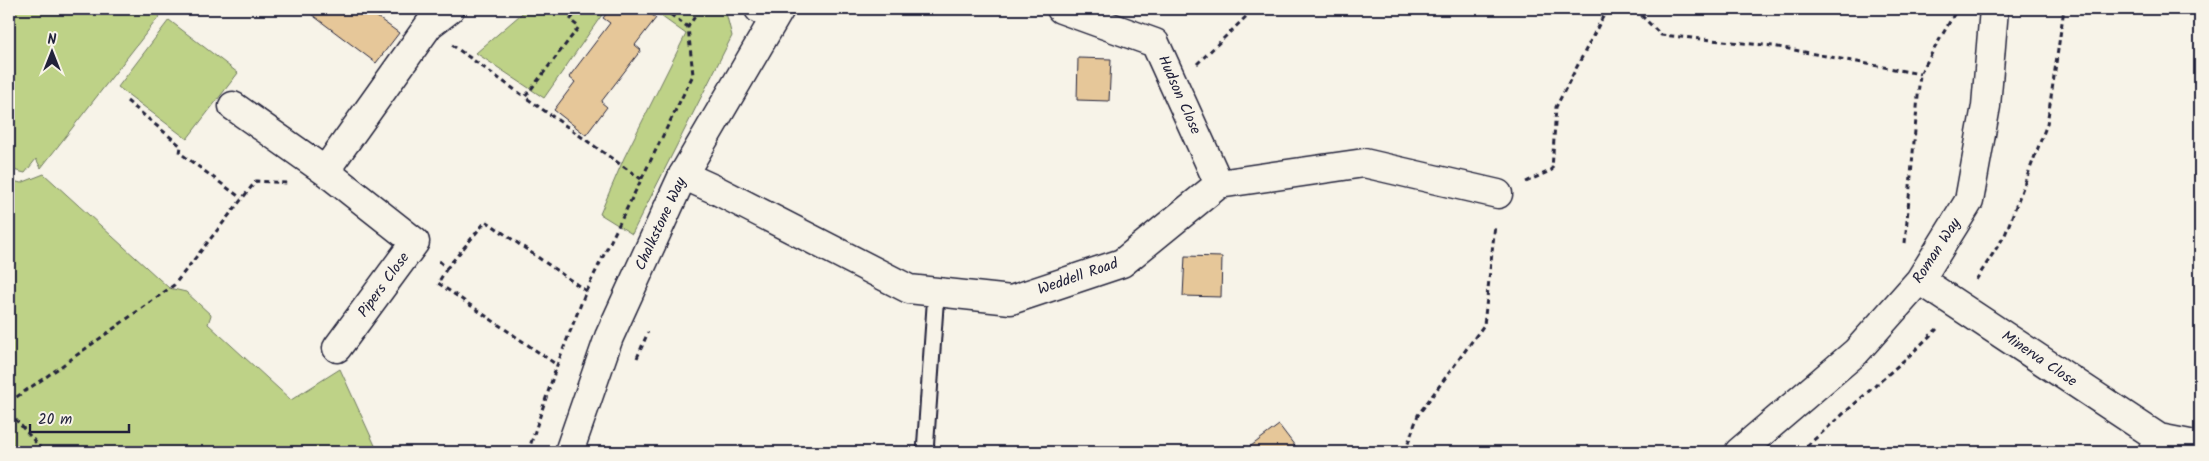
<svg xmlns="http://www.w3.org/2000/svg" width="2209" height="461" font-family="Kalam,sans-serif">
<style>
.green{fill:#bed287;stroke:#707a61}
.building{fill:#e6c799;stroke:#22223b}
.lines{fill:none;stroke-linecap:round;stroke-linejoin:round}
.service-casing{stroke:#22223b;stroke-width:19}
.minor-casing{stroke:#22223b;stroke-width:31}
.tertiary-casing{stroke:#22223b;stroke-width:31}
.path{stroke:#22223b;stroke-width:3;stroke-dasharray:5 4;stroke-linecap:butt}
.service{stroke:#f7f3e8;stroke-width:15}
.minor{stroke:#f7f3e8;stroke-width:28}
.tertiary{stroke:#f7f3e8;stroke-width:28}
.labels{text-anchor:middle;dominant-baseline:central;stroke-width:5;stroke-linejoin:round;paint-order:stroke}
.street-label{font-size:15px;fill:#22223b;stroke:#f7f3e8}
</style>
<rect width="100%" height="100%" fill="#f7f3e8"/>
<filter id="ink" filterUnits="userSpaceOnUse"><feTurbulence type="fractalNoise" baseFrequency=".02" numOctaves="2"/><feDisplacementMap in="SourceGraphic" scale="10" xChannelSelector="R" yChannelSelector="G"/><feConvolveMatrix kernelMatrix="1 2 1 2 8 2 1 2 1" color-interpolation-filters="sRGB"/></filter>
<g filter="url(#ink)">
<!-- green -->
<path class="green" d="M9 9H165L41 168 36 159 25 173 9 169Z
M527 9H606L544 98 476 53Z
M651 9H725L732 36 632 234 600 214 624 158 686 34Z
M169 20 238 73 187 139 118 87Z
M44 174 169 288 186 292 211 315 208 324 291 400 340 369 378 452H9V180L21 183Z"/>
<!-- building -->
<path class="building" d="M315 9H366L399 33 376 63 311 14Z
M610 9H644L656 18 635 45 641 50 601 102 607 107 586 135 554 110 575 82 569 77 610 23 603 18Z
M1078 58 1111 59 1109 101 1077 100Z
M1185 256 1222 257 1221 297 1183 296Z
M1279 425 1298 450 1294 452H1243Z"/>
<g class="lines">
<!-- service casing -->
<g class="service-casing">
<path id="service" d="M925 452 936 292"/>
</g>
<!-- minor casing -->
<g class="minor-casing">
<path id="minor" d="M759 9 774 18
M1061 9 1155 43 1219 184
M233 106 325 171 415 242 337 348
M325 171 429 25 450 9
M683 175 716 190 909 289 1011 300 1122 263 1219 184 1364 163 1498 194
M1920 280 2159 438 2152 452
M2159 438 2200 446
M1739 452 1856 352 1920 280 1969 201 1986 106 1994 9"/>
</g>
<!-- tertiary casing -->
<g class="tertiary-casing">
<path id="tertiary" d="M569 452 609 337 683 175 780 9"/>
</g>
<!-- path -->
<path class="path" d="M390 9 398 15
M579 9 570 20 579 27 525 97 641 179
M663 9 688 27
M1635 9 1661 35 1773 46 1920 74
M452 45 525 97
M1197 64 1254 9
M127 101 181 146 180 153 241 198
M1526 182 1552 170 1556 107 1607 9
M1905 243 1920 74 1957 9
M439 261 447 268 486 221 586 291
M447 268 438 283 557 365
M1976 280 2005 235 2047 124 2064 9
M637 358 648 332
M9 402 56 370 174 285 256 181 287 183
M9 412 44 452
M528 452 557 365 586 291 693 75 688 27 700 9
M1405 452 1418 415 1484 325 1495 225
M1800 452 1910 355 1937 329"/>
<!-- service -->
<use href="#service" class="service"/>
<!-- minor -->
<use href="#minor" class="minor"/>
<!-- tertiary -->
<use href="#tertiary" class="tertiary"/>
</g>
</g>
<g class="labels">
<!-- street labels -->
<g class="street-label">
<text transform="translate(1179 95) rotate(66)">Hudson Close</text>
<text transform="translate(661 224) rotate(-65)">Chalkstone Way</text>
<text transform="translate(1937 251) rotate(-57)">Roman Way</text>
<text transform="translate(1078 277) rotate(-19)">Weddell Road</text>
<text transform="translate(384 285) rotate(-54)">Pipers Close</text>
<text transform="translate(2039 359) rotate(34)">Minerva Close</text>
</g>
</g>
<!-- margin -->
<rect width="2209" height="461" fill="none" stroke="#f7f3e8" stroke-width="30"/>
<rect x="15" y="15" width="2179" height="431" fill="none" stroke="#22223b" stroke-width="2" filter="url(#ink)"/>
<!-- north arrow -->
<g transform="translate(52 52)" stroke="#f7f3e8" stroke-width="4" paint-order="stroke">
<path d="M0-4L9 19L0 12L-9 19Z" fill="#22223b"/>
<text y="-8" font-size="14" font-weight="bold" text-anchor="middle" fill="#22223b">N</text>
</g>
<!-- scale -->
<path d="M30 424v8h99v-8" fill="none" stroke="#22223b" stroke-width="2.5"/>
<text x="38" y="424" font-size="15" fill="#22223b" stroke="#f7f3e8" stroke-width="4" paint-order="stroke">20 m</text>
</svg>
